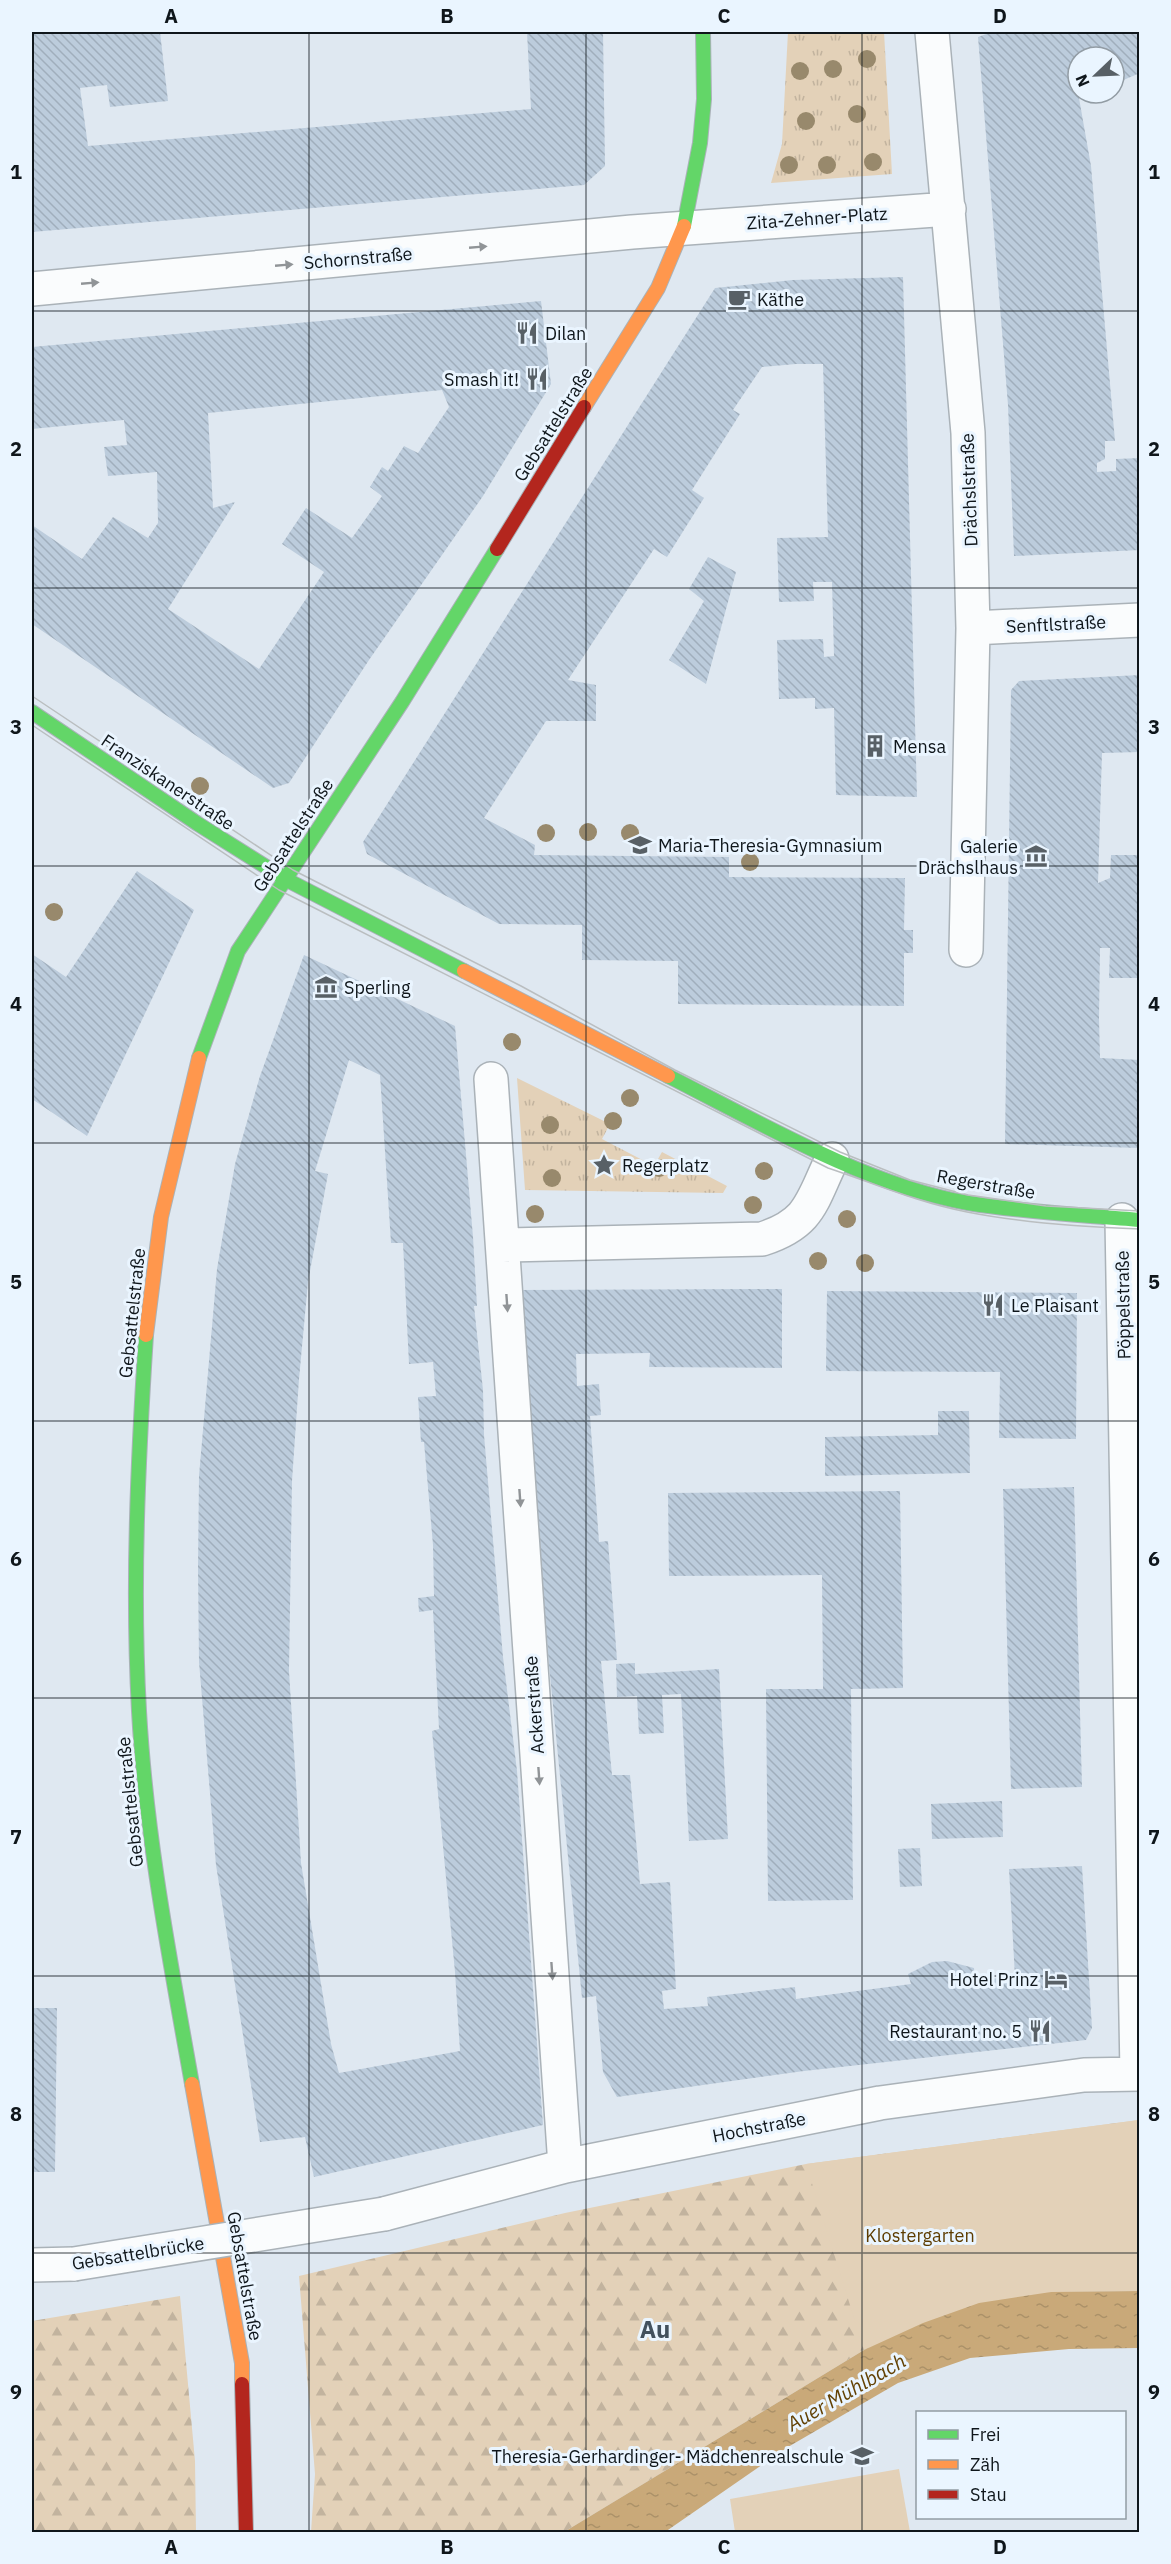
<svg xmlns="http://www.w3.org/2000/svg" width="1171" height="2564" font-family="'IBM Plex Sans',sans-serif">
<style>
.grass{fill:url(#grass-tufts)}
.forest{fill:url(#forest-firs)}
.garden{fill:#e3d1b8}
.water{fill:url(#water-ripples)}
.building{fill:url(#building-back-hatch);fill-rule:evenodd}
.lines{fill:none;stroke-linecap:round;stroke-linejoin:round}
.street-casing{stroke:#aab2b8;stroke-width:36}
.fast-casing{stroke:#aab2b8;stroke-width:16}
.slow-casing{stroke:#aab2b8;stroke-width:16}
.jam-casing{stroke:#aab2b8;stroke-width:16}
.street{stroke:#fafcfd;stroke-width:33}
.fast{stroke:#63d668;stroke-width:14}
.slow{stroke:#ff974d;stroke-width:14}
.jam{stroke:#b3261e;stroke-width:14}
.tram{stroke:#babec0;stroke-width:1.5}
.street-bridge-casing{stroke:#aab2b8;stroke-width:36;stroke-linecap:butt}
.street-bridge{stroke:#fafcfd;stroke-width:33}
.tree{fill:#98896c}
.oneway{fill:#909497}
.grid{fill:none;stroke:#0f161b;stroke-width:1.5;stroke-opacity:0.55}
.labels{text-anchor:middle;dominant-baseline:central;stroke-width:6;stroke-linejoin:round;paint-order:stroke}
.street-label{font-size:18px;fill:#0f161b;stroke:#eaf5ff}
.poi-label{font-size:18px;fill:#0f161b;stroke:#eaf5ff;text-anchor:start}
.park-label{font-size:18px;fill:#5d3c00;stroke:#eaf5ff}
.water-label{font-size:20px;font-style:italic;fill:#634205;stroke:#eaf5ff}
.district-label{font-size:24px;font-weight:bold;fill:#42515e;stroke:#eaf5ff}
.neatline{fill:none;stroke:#0f161b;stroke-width:2}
.grid-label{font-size:20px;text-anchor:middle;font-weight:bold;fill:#0f161b}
</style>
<defs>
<pattern id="grass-tufts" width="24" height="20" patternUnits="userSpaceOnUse" patternTransform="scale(1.5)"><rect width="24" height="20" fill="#e3d1b8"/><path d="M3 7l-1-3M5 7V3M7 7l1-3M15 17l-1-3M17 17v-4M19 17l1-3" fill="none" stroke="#c2b39e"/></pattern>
<pattern id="forest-firs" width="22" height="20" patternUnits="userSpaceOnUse" patternTransform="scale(1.5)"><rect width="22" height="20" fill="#e3d1b8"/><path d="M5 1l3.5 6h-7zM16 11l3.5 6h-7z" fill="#c2b39e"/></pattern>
<pattern id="water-ripples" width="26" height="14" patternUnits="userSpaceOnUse" patternTransform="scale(1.5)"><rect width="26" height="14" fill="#c9a979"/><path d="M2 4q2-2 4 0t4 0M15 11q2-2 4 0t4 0" fill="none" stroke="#ab9168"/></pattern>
<pattern id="building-back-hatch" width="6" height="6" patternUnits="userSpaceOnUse" patternTransform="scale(1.5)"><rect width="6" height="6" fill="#bcccdc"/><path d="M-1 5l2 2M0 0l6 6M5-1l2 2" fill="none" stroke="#a0aebc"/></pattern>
</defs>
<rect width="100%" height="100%" fill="#dfe8f1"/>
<!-- grass -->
<path class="grass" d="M788 32H884L892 174 771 183 782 144Z
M517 1078 610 1124 602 1139 654 1166 662 1152 727 1186 723 1193 525 1190Z"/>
<!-- forest -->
<path class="forest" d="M1139 2120V2291L1051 2292 864 2350 564 2532H311L315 2474 299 2276 565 2213 806 2164Z
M180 2296 195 2461 196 2532H32V2321Z"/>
<!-- garden -->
<path class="garden" d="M1139 2120V2291L1052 2292 923 2323 864 2350 806 2164Z
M899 2469 910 2532H735L730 2499Z"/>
<!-- water -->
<path class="water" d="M1139 2291V2348L1069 2349 970 2358 898 2383 788 2447 665 2532H564L864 2350 923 2323 979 2303 1051 2292Z"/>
<!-- building -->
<path class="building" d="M32 32H160L168 101 110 107 107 85 80 88 88 146 531 109 527 32H603L605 166 584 185 32 232Z
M992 32H1140V73L1114 84V57H1078V93H1092L1079 98 1091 166 1115 441H1105V459L1097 463V472L1116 471V459L1140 458V550L1014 556 1008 405 978 37Z
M903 277 917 797 836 795 834 708 815 709V698L779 699 777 640 823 639 824 657 834 656 832 582H813L814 601 779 602 777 538 828 537 823 364H796L762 367 733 410 740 414 692 490 704 498 667 557 654 549 568 680 596 685V721H546L484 818 535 845 534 855 729 857V877L905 878 904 930H913V953H904V1006L678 1004V961L582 960V925L499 924 367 854 363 842 715 288 793 280Z
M541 301 551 384 483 496 369 660 289 783 273 788 32 624V525L82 559 113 517 148 538 158 523 157 472 108 476 104 447 127 445 124 420 32 429V347ZM442 390 449 407 418 453 404 446 388 471 382 467 370 487 382 496 352 538 306 508 282 544 324 572 259 669 168 609 235 502 213 508 208 413Z
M708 557 736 572 706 684 669 660 704 601 689 589Z
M1140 675V752L1102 753 1098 883 1110 878 1111 855H1140V978H1109L1110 948H1100L1099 1018 1100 1058 1140 1060V1148L1005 1144 1011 690 1019 681Z
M137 871 194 910 87 1136 32 1099V954L66 977Z
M304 955 455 1026 473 1237 477 1306H474L483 1390 484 1435 503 1657 517 1771 543 2125 314 2177 305 2137 260 2142 216 1865 199 1662 198 1568 199 1476 217 1269 235 1164 260 1076ZM349 1060 380 1075 391 1243H403L409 1364 433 1362 436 1396 418 1397 421 1442H424L433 1545 434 1596 418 1598 419 1612 433 1610 439 1729 432 1731 455 1972 460 2051 339 2073 331 2044 301 1863 289 1671 292 1481 299 1379 308 1282 328 1174 315 1171Z
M782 1289V1368L649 1367 650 1353 576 1354 577 1386 599 1384 601 1415 590 1416 599 1542 608 1541 617 1660 601 1661 612 1775H630L640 1884 670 1882 676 1989 662 1991 664 2009 708 2006 707 1997 795 1987 796 1999 911 1984 908 1974 932 1962 947 1961 974 1968 975 1980 1015 1977 1009 1869 1082 1866 1092 2028 1086 2040 804 2071 617 2097 603 2072 596 1996 582 1998 549 1665 518 1290Z
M827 1291 1077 1293 1076 1439 999 1438 1000 1372 826 1371Z
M938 1411H969L970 1473 825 1476V1437L938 1435Z
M1074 1487 1082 1787 1011 1789 1003 1489Z
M900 1491 903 1688 851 1689 853 1900 768 1901 766 1689H823L822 1575 669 1576 668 1493Z
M635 1663V1674L719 1669 728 1839 689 1841 681 1694 662 1695 664 1733 639 1734 637 1696 617 1697 616 1664Z
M1002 1801 1003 1837 932 1839 931 1804Z
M920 1848 922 1886 900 1887 898 1849Z
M32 2008H57L55 2172H32Z"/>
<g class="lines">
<!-- street casing -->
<g class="street-casing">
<path id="street" d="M932 32 968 433 973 628 966 950
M32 289 632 232 949 209
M973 628 1140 620
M491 1079 565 2166
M1122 1220 1137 2074
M503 1245 762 1239C811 1223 811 1202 832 1159
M384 2214 565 2166 880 2103 1084 2075 1140 2074
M32 2265 74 2264"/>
</g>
<!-- fast casing -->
<g class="fast-casing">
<path id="fast" d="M684 226 700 143 704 99 703 32
M32 712 198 824 287 880 464 971
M199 1058 238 951 402 702 497 549
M668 1076C760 1123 866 1185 968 1203 1023 1212 1084 1215 1140 1220
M146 1335C138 1460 132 1586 139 1711 146 1837 170 1960 192 2084"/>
</g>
<!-- slow casing -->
<g class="slow-casing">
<path id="slow" d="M584 407 658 288 684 226
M464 971 668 1076
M146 1335 161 1217 199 1058
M192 2084 242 2363V2384"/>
</g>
<!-- jam casing -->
<g class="jam-casing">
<path id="jam" d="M497 549 584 407
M242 2384 246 2532"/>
</g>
<!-- street -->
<use href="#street" class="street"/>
<!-- fast -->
<use href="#fast" class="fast"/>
<!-- slow -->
<use href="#slow" class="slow"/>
<!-- jam -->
<use href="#jam" class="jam"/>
<!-- tram -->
<path class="tram" d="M32 696 293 870 521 986 675 1070 840 1152 910 1180 968 1195 1046 1206 1140 1211
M32 725 279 890 828 1168C873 1183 919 1203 967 1212 1023 1223 1082 1227 1140 1229"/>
<!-- street-bridge casing -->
<g class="street-bridge-casing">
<path id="street-bridge" d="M74 2264 384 2214"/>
</g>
<!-- street-bridge -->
<use href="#street-bridge" class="street-bridge"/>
</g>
<!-- trees -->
<g class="tree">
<circle cx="867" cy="59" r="9"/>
<circle cx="833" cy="69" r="9"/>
<circle cx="800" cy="71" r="9"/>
<circle cx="857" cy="114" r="9"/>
<circle cx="806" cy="121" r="9"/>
<circle cx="873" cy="162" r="9"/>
<circle cx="789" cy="165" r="9"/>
<circle cx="827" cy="165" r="9"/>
<circle cx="200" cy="786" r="9"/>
<circle cx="588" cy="832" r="9"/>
<circle cx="546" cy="833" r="9"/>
<circle cx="630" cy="833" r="9"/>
<circle cx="750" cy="862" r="9"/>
<circle cx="54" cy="912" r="9"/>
<circle cx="512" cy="1042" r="9"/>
<circle cx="630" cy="1098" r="9"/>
<circle cx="613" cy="1121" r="9"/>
<circle cx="550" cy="1125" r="9"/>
<circle cx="659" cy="1168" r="9"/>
<circle cx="764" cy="1171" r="9"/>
<circle cx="552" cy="1178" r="9"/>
<circle cx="753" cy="1205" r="9"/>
<circle cx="535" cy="1214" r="9"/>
<circle cx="847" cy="1219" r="9"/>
<circle cx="818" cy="1261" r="9"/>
<circle cx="865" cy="1263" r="9"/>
</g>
<!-- one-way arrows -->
<defs><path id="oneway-solid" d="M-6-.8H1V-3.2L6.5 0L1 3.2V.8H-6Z" transform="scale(1.5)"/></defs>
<g class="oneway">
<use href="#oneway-solid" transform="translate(478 247) rotate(-5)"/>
<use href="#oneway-solid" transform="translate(284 265) rotate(-5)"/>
<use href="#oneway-solid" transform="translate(90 283) rotate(-5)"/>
<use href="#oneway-solid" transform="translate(507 1303) rotate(86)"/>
<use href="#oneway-solid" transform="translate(520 1498) rotate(86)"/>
<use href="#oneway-solid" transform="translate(539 1776) rotate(86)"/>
<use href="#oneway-solid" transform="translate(552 1971) rotate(86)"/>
</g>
<!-- grid -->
<path class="grid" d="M309 32V2532M586 32V2532M862 32V2532M32 311H1140M32 588H1140M32 866H1140M32 1143H1140M32 1421H1140M32 1698H1140M32 1976H1140M32 2253H1140"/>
<!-- icons -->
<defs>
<g id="cafe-bare" transform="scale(1.8)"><path d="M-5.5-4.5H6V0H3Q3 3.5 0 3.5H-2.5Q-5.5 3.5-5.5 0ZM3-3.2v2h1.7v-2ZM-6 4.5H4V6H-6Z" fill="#586066" stroke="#eaf5ff" stroke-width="2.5" paint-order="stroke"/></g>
<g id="restaurant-bare" transform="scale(1.8)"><path d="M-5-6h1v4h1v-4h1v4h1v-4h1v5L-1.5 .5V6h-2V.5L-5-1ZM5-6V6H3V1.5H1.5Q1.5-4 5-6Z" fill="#586066" stroke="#eaf5ff" stroke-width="2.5" paint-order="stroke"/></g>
<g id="building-bare" transform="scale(1.8)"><path d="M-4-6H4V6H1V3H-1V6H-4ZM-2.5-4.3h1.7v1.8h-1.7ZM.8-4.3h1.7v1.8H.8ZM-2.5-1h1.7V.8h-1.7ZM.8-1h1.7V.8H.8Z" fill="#586066" stroke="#eaf5ff" stroke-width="2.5" paint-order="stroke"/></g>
<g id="school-bare" transform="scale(1.8)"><path d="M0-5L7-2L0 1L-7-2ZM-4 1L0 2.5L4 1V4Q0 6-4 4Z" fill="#586066" stroke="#eaf5ff" stroke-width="2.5" paint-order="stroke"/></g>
<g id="museum-bare" transform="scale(1.8)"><path d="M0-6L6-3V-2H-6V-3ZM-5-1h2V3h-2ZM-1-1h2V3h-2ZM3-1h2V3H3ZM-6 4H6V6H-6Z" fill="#586066" stroke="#eaf5ff" stroke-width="2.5" paint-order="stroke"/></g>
<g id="sight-bare" transform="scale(1.8)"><path d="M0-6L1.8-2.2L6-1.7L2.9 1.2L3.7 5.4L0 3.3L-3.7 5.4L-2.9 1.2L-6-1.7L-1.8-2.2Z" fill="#586066" stroke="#eaf5ff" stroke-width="2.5" paint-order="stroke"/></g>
<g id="hotel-bare" transform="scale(1.8)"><path d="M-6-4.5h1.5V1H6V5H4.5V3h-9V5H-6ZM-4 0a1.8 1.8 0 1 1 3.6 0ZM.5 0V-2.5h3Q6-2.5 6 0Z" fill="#586066" stroke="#eaf5ff" stroke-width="2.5" paint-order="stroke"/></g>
</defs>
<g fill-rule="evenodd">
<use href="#cafe-bare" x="739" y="299"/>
<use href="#restaurant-bare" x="527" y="333"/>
<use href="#restaurant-bare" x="537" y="379"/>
<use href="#building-bare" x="875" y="746"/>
<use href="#school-bare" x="640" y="845"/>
<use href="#museum-bare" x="1036" y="856"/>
<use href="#museum-bare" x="326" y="987"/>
<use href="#sight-bare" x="604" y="1165"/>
<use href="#restaurant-bare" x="993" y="1305"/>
<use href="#hotel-bare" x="1056" y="1979"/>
<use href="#restaurant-bare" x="1040" y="2031"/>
<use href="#school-bare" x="862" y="2456"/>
</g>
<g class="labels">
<!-- street labels -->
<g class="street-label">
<text transform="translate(817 218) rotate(-4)">Zita-Zehner-Platz</text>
<text transform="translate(358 258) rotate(-5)">Schornstraße</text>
<text transform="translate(553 424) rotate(-58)">Gebsattelstraße</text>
<text transform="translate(969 490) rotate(-92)">Drächslstraße</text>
<text transform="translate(1056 624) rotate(-3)">Senftlstraße</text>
<text transform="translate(168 782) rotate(34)">Franziskanerstraße</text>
<text transform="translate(293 835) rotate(-57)">Gebsattelstraße</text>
<text transform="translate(986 1184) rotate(10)">Regerstraße</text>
<text transform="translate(1123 1305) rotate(-91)">Pöppelstraße</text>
<text transform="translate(132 1313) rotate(-84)">Gebsattelstraße</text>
<text transform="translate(534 1705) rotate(-94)">Ackerstraße</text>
<text transform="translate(130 1802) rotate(-96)">Gebsattelstraße</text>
<text transform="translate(759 2127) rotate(-11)">Hochstraße</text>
<text transform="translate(138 2253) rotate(-9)">Gebsattelbrücke</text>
<text transform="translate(245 2276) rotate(80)">Gebsattelstraße</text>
</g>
<!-- poi labels -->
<g class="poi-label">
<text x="757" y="299">Käthe</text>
<text x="545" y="333">Dilan</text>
<text x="519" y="379" text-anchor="end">Smash it!</text>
<text x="893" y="746">Mensa</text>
<text x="658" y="845">Maria-Theresia-Gymnasium</text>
<text x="1018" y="846" text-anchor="end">Galerie<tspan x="1018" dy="21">Drächslhaus</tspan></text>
<text x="344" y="987">Sperling</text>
<text x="622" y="1165">Regerplatz</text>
<text x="1011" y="1305">Le Plaisant</text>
<text x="1038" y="1979" text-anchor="end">Hotel Prinz</text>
<text x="1022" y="2031" text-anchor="end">Restaurant no. 5</text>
<text x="844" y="2456" text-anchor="end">Theresia-Gerhardinger- Mädchenrealschule</text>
</g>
<!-- park labels -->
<g class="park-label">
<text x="920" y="2235">Klostergarten</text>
</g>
<!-- water labels -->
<g class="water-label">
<text transform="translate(846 2392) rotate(-30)">Auer Mühlbach</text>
</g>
<!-- district labels -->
<g class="district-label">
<text x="655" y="2329">Au</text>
</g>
</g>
<!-- border -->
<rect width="1171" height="2564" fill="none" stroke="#eaf5ff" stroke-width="66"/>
<!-- legend -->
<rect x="916" y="2411" width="210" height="108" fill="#eaf5ff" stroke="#929ca4" stroke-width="1.5"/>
<rect x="928" y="2430" width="30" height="9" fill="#63d668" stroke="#929ca4" stroke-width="1.5"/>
<text x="970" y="2441" font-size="18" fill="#0f161b">Frei</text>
<rect x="928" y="2460" width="30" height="9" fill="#ff974d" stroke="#929ca4" stroke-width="1.5"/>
<text x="970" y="2471" font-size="18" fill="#0f161b">Zäh</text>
<rect x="928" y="2490" width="30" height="9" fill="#b3261e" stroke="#929ca4" stroke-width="1.5"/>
<text x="970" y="2501" font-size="18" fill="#0f161b">Stau</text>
<!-- north arrow -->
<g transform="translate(1096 75) rotate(247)"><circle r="28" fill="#eaf5ff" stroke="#929ca4" stroke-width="1.5"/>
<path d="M0-4.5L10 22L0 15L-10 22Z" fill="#586066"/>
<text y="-9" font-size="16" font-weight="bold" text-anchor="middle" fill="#0f161b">N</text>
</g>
<rect x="33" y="33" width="1105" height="2498" class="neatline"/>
<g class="grid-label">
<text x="171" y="23">A</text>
<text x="447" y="23">B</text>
<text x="724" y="23">C</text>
<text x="1000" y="23">D</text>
<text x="16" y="179">1</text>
<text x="1154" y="179">1</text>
<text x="16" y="456">2</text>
<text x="1154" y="456">2</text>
<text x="16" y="734">3</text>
<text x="1154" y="734">3</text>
<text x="16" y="1011">4</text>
<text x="1154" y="1011">4</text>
<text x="16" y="1289">5</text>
<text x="1154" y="1289">5</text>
<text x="16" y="1566">6</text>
<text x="1154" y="1566">6</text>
<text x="16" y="1844">7</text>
<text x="1154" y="1844">7</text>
<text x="16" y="2121">8</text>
<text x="1154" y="2121">8</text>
<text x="16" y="2399">9</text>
<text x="1154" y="2399">9</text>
<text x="171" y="2554">A</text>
<text x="447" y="2554">B</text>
<text x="724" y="2554">C</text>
<text x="1000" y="2554">D</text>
</g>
</svg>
